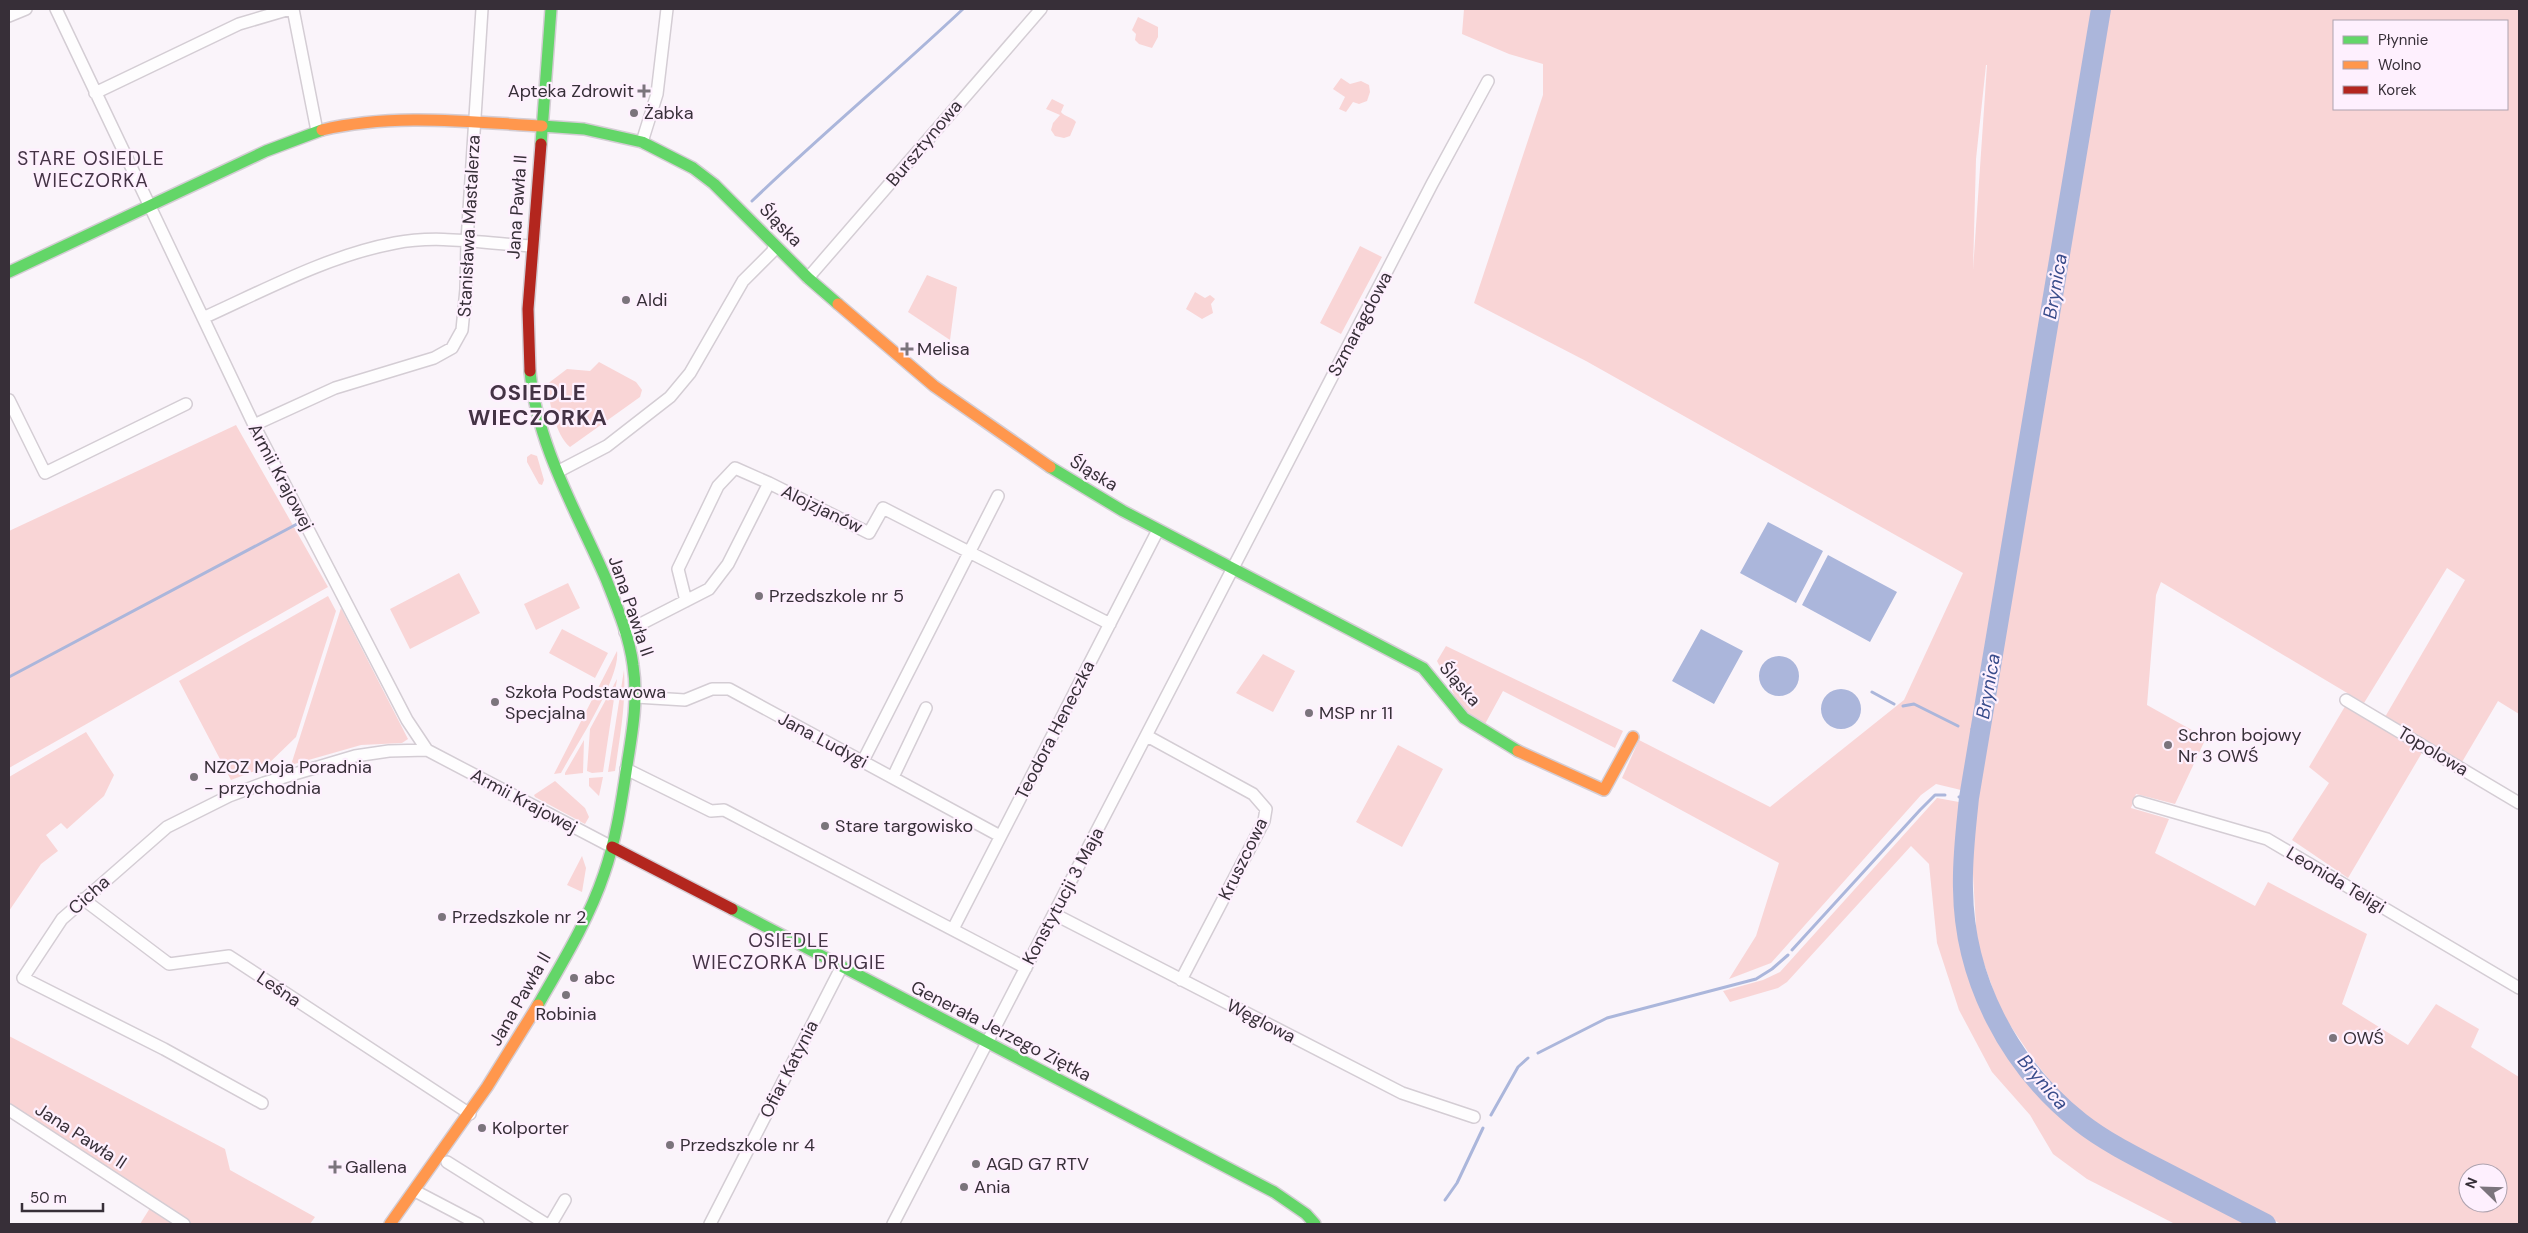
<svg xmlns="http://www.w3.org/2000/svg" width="2528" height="1233" font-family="'DM Sans',sans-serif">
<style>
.green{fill:#f9d5d6;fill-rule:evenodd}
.water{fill:#abb6db}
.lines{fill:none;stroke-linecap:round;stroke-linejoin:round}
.stream{stroke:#abb6db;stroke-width:3}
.river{stroke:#abb6db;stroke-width:20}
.street-casing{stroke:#d4cdd4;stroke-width:14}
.fast-casing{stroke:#d4cdd4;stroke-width:14}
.slow-casing{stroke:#d4cdd4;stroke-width:14}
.jam-casing{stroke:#d4cdd4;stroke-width:14}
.street{stroke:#fefdfe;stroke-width:11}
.fast{stroke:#63d668;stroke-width:11}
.slow{stroke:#ff974d;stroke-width:11}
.jam{stroke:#b3261e;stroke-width:11}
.poi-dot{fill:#7b747c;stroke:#fef0fe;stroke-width:2}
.labels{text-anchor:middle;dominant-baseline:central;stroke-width:4.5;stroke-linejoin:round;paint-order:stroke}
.poi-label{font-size:18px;fill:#372f38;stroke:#fef0fe;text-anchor:start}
.street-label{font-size:18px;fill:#372f38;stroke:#fef0fe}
.neighbourhood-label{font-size:19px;letter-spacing:1px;fill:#443345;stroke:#fef0fe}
.water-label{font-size:19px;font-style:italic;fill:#394c8b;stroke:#fef0fe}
.district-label{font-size:22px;font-weight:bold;letter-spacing:1px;fill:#443345;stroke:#fef0fe}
</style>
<rect width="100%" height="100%" fill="#faf4fa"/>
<!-- green -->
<path class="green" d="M1464 9H2096L1961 790 1936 784 1921 795 1771 963 1729 979 1756 936 1779 863 1622 778 1639 740 1770 807 1904 700 1963 573 1586 361 1474 303 1543 95V64L1509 54 1462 34ZM1986 65H1987L1973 270 1976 159Z
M2109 9H2519V714L2498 701 2462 762 2385 717 2465 580 2447 568 2364 703 2161 582 2156 595 2147 705 2206 738 2175 804 2136 794 2131 808 2169 819 2155 853 2255 906 2268 882 2367 934 2342 1004 2408 1045 2436 1004 2479 1029 2471 1047 2519 1077V1224H2281L2105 1130 2070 1106 2035 1062 2001 1012 1977 944 1971 840ZM2334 21H2507V109H2334ZM2468 1173H2498V1203H2468Z
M1138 17 1158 27V37L1152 48 1139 44 1135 40 1136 34 1132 30Z
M1341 78 1350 84 1361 81 1369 85 1370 92 1367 101 1359 104 1353 102 1346 112 1339 109 1345 97 1333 89Z
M1052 99 1064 105 1061 112C1065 117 1072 117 1076 122L1070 136 1064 138 1055 136 1051 130 1053 123 1060 115 1046 109Z
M1360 246 1382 257 1341 334 1320 323Z
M927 275 957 287 950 340 908 312Z
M1195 292 1205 298 1210 295 1215 299 1211 304 1213 313 1202 319 1186 309Z
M599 362 636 382 642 390 640 397 570 447C555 434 551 405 546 385L567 369 590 371Z
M236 425 328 587 9 768V531Z
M531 454 537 456 544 480 542 485 539 484 527 462V457Z
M459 573 480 613 410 649 390 609Z
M568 583 580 608 536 630 524 604Z
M328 596 336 611 296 737 265 767 231 780 179 681Z
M341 608 408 739 402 743 361 745 291 765Z
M562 629 608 653 595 678 549 653Z
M1446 646 1623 731 1615 748 1503 691 1485 724 1461 708 1437 661Z
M617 651C621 678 575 747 561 773L554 774Z
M1263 654 1295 671 1273 712 1236 693Z
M624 670C626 704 620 736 615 771L608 772Z
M617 679 603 772 592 773 587 771 590 729Z
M2347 703 2423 751 2348 878 2292 840 2329 783 2309 767Z
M86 732 114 775 104 796 67 829 61 823 46 835 58 851 41 864 9 911V777Z
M584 740 583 773 565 775V773Z
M1398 745 1443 769 1402 847 1356 822Z
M603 777 599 796 589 786V778Z
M555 781 585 808 589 817 585 824 535 797 534 795Z
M1937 798 1959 802V897L1962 930 1981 998 2015 1060 2067 1117 2115 1153 2254 1224H2175L2087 1179 2053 1154 2030 1115 1992 1072 1959 1010 1937 943 1929 864 1911 846 1787 982 1778 988 1730 1002 1723 991 1763 980 1780 972Z
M582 856 586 868 582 892 567 885Z
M9 1036 225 1149 230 1170 315 1217 310 1224H140L150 1208 9 1116Z"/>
<!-- water -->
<path class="water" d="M1768 522 1823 551 1796 603 1740 573Z
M1828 555 1897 592 1870 642 1802 605Z
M1701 629 1743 651 1714 704 1672 681Z
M1759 676a20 20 0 1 1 40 0a20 20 0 1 1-40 0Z
M1821 709a20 20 0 1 1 40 0a20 20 0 1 1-40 0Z"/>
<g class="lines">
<!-- stream -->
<path class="stream" d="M752 201C821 135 894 74 963 9
M9 677 297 524
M1872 692 1894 704
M1903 706 1914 704 1958 726
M1972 729 1979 731
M1959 797 1969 798
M1792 950 1920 810 1935 795H1945
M1538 1053 1607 1018 1756 979 1772 969 1788 955
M1491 1115 1518 1067 1528 1058
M1445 1200 1457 1183 1483 1128"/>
<!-- river -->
<path class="river" d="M2101 9 1969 798C1966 828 1962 858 1963 889 1964 979 2009 1066 2080 1122 2104 1141 2134 1156 2161 1170 2196 1188 2231 1206 2266 1224"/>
<!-- street casing -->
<g class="street-casing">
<path id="street" d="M56 9 254 425 407 720 427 750 612 847
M293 9 317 131
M9 16 26 9
M95 93 239 24 290 9
M642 142 657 94 667 9
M808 278 1041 9
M203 318C265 290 327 256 395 243 439 234 488 244 532 246
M9 400 45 473 186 404
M254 425 335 388 434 358 452 348 462 330 466 289 467 241 482 9
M559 471 607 446 670 397 690 373 743 281 772 252 775 246
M686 601 678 569 718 486 735 468 769 483
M625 632 709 589 728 564 769 483 869 533 883 508 1110 624
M636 697 685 700 712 689H729L1000 836
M2346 700 2519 803
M1147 736 1253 794 1266 809 1264 821 1181 980
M863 761 998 496
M626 769 711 811 724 810 1026 968
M893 777 926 708
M2139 802 2267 839 2519 988
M83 899 169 964 229 956 470 1114
M1054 914 1402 1093 1474 1117
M953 929 1158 530
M262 1103 164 1049 23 978 62 919 167 827 229 796 264 783 355 756 389 751 427 750
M9 1110 184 1224
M447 1162 546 1224
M415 1191 478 1224
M551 1224 565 1200
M710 1224 841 968
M893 1224 1432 184 1488 81"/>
</g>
<!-- fast casing -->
<g class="fast-casing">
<path id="fast" d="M542 126 584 129 642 142 693 168 714 184 808 278 838 304
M541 144 551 9
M9 272 266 151 322 130
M530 371C537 446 577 512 606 579 617 607 629 635 633 665 638 697 633 728 628 759 622 798 617 837 604 874 589 919 562 963 538 1005
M1050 467 1123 511 1423 668 1464 718 1518 751
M732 909 1274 1192 1306 1214 1315 1224"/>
</g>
<!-- slow casing -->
<g class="slow-casing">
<path id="slow" d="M322 130C393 113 469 122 542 126
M838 304 934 386 1050 467
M1518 751 1604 790 1633 737
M390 1224 487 1087 538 1005"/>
</g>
<!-- jam casing -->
<g class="jam-casing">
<path id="jam" d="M530 371 528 309 541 144
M612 847 732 909"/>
</g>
<!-- street -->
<use href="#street" class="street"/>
<!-- fast -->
<use href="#fast" class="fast"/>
<!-- slow -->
<use href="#slow" class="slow"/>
<!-- jam -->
<use href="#jam" class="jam"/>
</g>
<!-- markers -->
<g class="poi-dot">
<path d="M641.5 83.5h5v5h5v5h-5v5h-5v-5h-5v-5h5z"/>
<circle cx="634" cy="113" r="5"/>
<circle cx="626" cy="300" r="5"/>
<path d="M904.5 341.5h5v5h5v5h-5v5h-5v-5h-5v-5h5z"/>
<circle cx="759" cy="596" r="5"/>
<circle cx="495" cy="702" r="5"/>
<circle cx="1309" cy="713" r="5"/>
<circle cx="2168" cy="745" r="5"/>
<circle cx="194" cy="777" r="5"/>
<circle cx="825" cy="826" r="5"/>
<circle cx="442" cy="917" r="5"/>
<circle cx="574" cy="978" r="5"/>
<circle cx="566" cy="995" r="5"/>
<circle cx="2333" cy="1038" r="5"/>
<circle cx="482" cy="1128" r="5"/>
<circle cx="670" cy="1145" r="5"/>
<circle cx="976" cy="1164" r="5"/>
<path d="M332.5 1159.5h5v5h5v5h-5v5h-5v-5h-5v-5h5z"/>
<circle cx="964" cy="1187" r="5"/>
</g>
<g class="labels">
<!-- poi labels -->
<g class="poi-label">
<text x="634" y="91" text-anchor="end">Apteka Zdrowit</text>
<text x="644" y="113">Żabka</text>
<text x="636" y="300">Aldi</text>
<text x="917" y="349">Melisa</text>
<text x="769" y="596">Przedszkole nr 5</text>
<text x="505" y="692">Szkoła Podstawowa<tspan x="505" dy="21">Specjalna</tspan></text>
<text x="1319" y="713">MSP nr 11</text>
<text x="2178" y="735">Schron bojowy<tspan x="2178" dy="21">Nr 3 OWŚ</tspan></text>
<text x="204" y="767">NZOZ Moja Poradnia<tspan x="204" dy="21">- przychodnia</tspan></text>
<text x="835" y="826">Stare targowisko</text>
<text x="452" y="917">Przedszkole nr 2</text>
<text x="584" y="978">abc</text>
<text x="566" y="1014" text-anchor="middle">Robinia</text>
<text x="2343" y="1038">OWŚ</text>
<text x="492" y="1128">Kolporter</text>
<text x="680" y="1145">Przedszkole nr 4</text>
<text x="986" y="1164">AGD G7 RTV</text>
<text x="345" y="1167">Gallena</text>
<text x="974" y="1187">Ania</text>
</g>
<!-- street labels -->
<g class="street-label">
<text transform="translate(924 143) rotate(-50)">Bursztynowa</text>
<text transform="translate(517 207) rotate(-86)">Jana Pawła II</text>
<text transform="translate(781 225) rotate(46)">Śląska</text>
<text transform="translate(469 226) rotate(-87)">Stanisława Mastalerza</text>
<text transform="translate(1360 324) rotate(-62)">Szmaragdowa</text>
<text transform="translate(1094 473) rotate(31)">Śląska</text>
<text transform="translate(281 477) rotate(62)">Armii Krajowej</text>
<text transform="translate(822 509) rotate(26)">Alojzjanów</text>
<text transform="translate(631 606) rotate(71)">Jana Pawła II</text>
<text transform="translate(1460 684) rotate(49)">Śląska</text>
<text transform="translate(1055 730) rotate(-63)">Teodora Heneczka</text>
<text transform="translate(823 740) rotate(28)">Jana Ludygi</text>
<text transform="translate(2433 751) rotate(31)">Topolowa</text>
<text transform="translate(524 801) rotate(28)">Armii Krajowej</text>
<text transform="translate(1243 859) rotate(-64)">Kruszcowa</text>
<text transform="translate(2336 880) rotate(31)">Leonida Teligi</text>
<text transform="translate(89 895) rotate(-42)">Cicha</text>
<text transform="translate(1063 896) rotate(-62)">Konstytucji 3 Maja</text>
<text transform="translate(279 989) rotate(34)">Leśna</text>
<text transform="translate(520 999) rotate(-60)">Jana Pawła II</text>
<text transform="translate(1261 1021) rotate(27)">Węglowa</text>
<text transform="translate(1001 1031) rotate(27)">Generała Jerzego Ziętka</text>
<text transform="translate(789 1069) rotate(-63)">Ofiar Katynia</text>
<text transform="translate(81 1136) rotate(33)">Jana Pawła II</text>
</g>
<!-- neighbourhood labels -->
<g class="neighbourhood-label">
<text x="91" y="158">STARE OSIEDLE<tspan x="91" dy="22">WIECZORKA</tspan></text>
<text x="789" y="940">OSIEDLE<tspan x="789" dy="22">WIECZORKA DRUGIE</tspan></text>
</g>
<!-- water labels -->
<g class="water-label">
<text transform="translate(2055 286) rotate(-80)">Brynica</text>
<text transform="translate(1988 686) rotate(-80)">Brynica</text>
<text transform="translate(2043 1082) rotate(49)">Brynica</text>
</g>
<!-- district labels -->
<g class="district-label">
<text x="538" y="392">OSIEDLE<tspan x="538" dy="25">WIECZORKA</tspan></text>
</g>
</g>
<!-- border -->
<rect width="2528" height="1233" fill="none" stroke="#372f38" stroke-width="20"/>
<!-- legend -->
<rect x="2333" y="20" width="175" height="90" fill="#fef0fe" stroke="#aea3af"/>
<rect x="2343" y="36" width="25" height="8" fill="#63d668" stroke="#aea3af"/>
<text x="2378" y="45" font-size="15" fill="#372f38">Płynnie</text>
<rect x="2343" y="61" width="25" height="8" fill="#ff974d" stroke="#aea3af"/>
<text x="2378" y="70" font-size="15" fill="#372f38">Wolno</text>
<rect x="2343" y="86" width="25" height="8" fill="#b3261e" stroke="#aea3af"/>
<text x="2378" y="95" font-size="15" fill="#372f38">Korek</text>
<!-- north arrow -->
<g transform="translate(2483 1188) rotate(293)"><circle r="24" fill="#fef0fe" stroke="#aea3af"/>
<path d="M0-4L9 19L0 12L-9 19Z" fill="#7b747c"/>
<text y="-8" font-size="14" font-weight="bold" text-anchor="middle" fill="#372f38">N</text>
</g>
<!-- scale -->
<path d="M22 1203v8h81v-8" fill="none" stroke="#372f38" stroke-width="2.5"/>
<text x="30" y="1203" font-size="15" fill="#372f38" stroke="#fef0fe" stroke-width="4" paint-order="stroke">50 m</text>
</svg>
